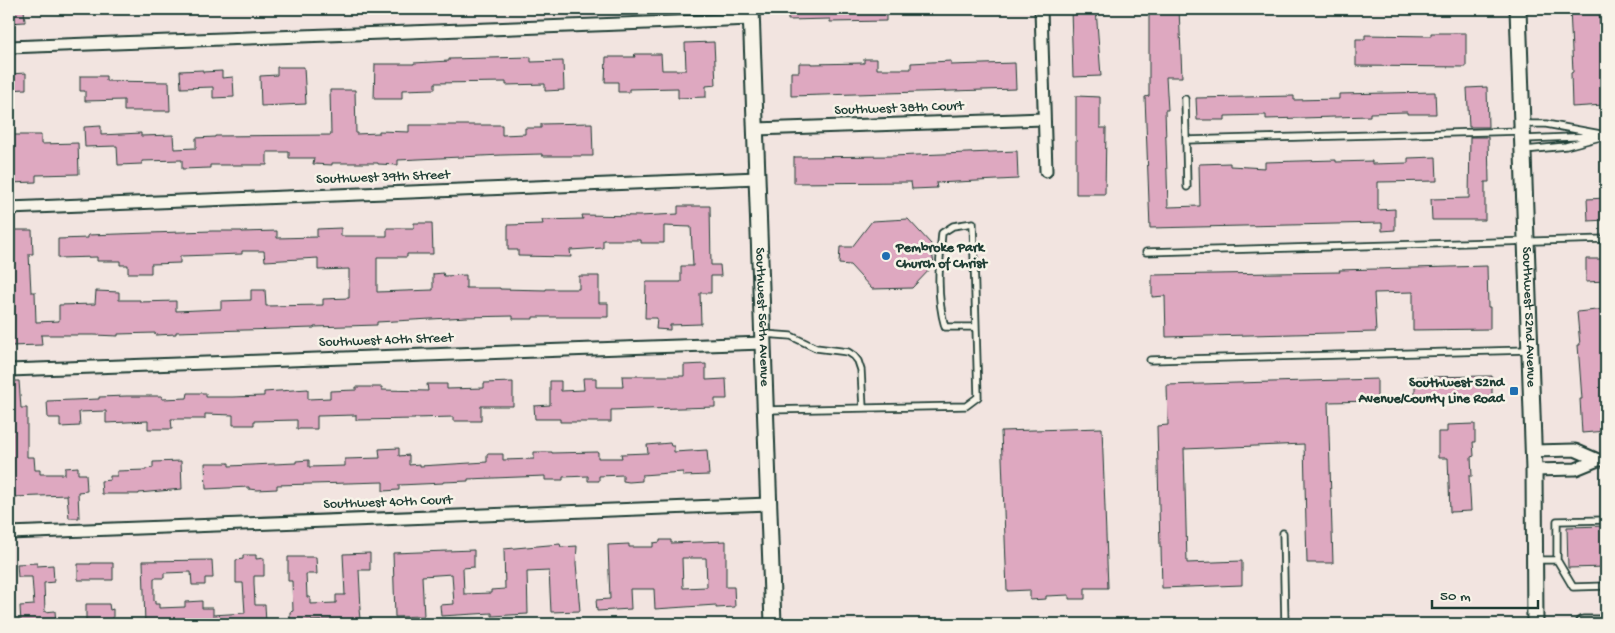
<svg xmlns="http://www.w3.org/2000/svg" width="1615" height="633" font-family="'Gochi Hand',sans-serif">
<style>
.building{fill:#dea8c0;stroke:#1f3d34;fill-rule:evenodd}
.lines{fill:none;stroke-linecap:round;stroke-linejoin:round}
.lane-casing{stroke:#1f3d34;stroke-width:9}
.street-casing{stroke:#1f3d34;stroke-width:15}
.secondary-casing{stroke:#1f3d34;stroke-width:19}
.lane{stroke:#f7f3e8;stroke-width:5.5}
.street{stroke:#f7f3e8;stroke-width:11}
.secondary{stroke:#f7f3e8;stroke-width:15}
.poi-dot{fill:#1f6fb2;stroke:#f7f3e8;stroke-width:2}
.labels{text-anchor:middle;dominant-baseline:central;stroke-width:5;stroke-linejoin:round;paint-order:stroke}
.street-label{font-size:14px;fill:#1f3d34;stroke:#f7f3e8}
.poi-label{font-size:14px;font-weight:bold;fill:#1f3d34;stroke:#f7f3e8;text-anchor:start}
</style>
<rect width="100%" height="100%" fill="#f2e4e0"/>
<filter id="ink" filterUnits="userSpaceOnUse"><feTurbulence type="fractalNoise" baseFrequency=".02" numOctaves="2"/><feDisplacementMap in="SourceGraphic" scale="10" xChannelSelector="R" yChannelSelector="G"/><feConvolveMatrix kernelMatrix="1 2 1 2 8 2 1 2 1" color-interpolation-filters="sRGB"/></filter>
<g filter="url(#ink)">
<!-- building -->
<path class="building" d="M9 9H24L25 22 9 23Z
M788 9H886V21L830 22V19L788 20Z
M1071 9H1096L1101 76 1073 77Z
M1149 9H1179L1182 77H1166L1168 110H1165L1168 207 1200 206 1199 164 1230 163V166L1265 168V162L1336 160V162L1372 161V164L1408 163V158L1436 157 1437 181 1378 182V210L1395 209V230L1382 231V223L1150 228 1145 97 1149 96Z
M1570 9H1599L1604 105 1572 107 1571 73 1573 72Z
M1431 33H1466V67L1356 66V39H1365V35L1431 36Z
M714 42 716 85 706 86V97L678 98V88L629 89V92H618V82H605L606 57H635L634 54H661L662 70H686L685 43Z
M531 57V62L563 61 564 90 545 91V84L506 85V82L435 83V89L402 90V99H374L375 64H414V63L449 61V59Z
M864 59H877V69H911V63L951 61V65L1015 63 1016 89 791 96V72H799V63H811V64L864 63Z
M277 67H304L306 104 261 106 260 76 277 75Z
M203 70V72L222 71V78L233 77 234 97 213 98V87L181 88 180 71Z
M26 73V89L9 90V74Z
M80 76H106V81L169 82 170 111H124V100L85 101V91H80Z
M1487 87 1488 127H1469L1467 88Z
M330 90H355L356 134 379 133V131L409 132V125H502V135L525 134V128H541V124L592 123 593 156H542V154L502 155 398 160V165L378 164V163H332V165L313 164 314 158H289V152H267V165H210V168L182 169V160L142 161V164L118 165 117 146 85 147 84 127 101 126V135L141 133V136L173 135 174 149 196 148V138L215 137V136L331 135Z
M1435 92 1436 114H1407V112L1370 113V116L1266 119V115L1225 116V120H1197L1196 98 1294 96V100L1339 99V94Z
M1076 96 1100 97V128H1106L1105 194H1076Z
M9 135H41V144L78 143 79 174 36 175V182L9 183Z
M1470 137H1488L1489 182H1485V220H1432L1431 199 1469 198Z
M1017 151 1018 179 936 183 937 188 912 189 911 182 794 183V157L892 156Z
M1606 198V220L1588 221 1587 199Z
M678 206H710L711 265H720L721 276H711V293H700L701 324 670 325V330L656 329 657 318H645L646 282H681V266H693L691 227 664 226V243H641V240H603V248L570 250 571 257 518 256V250H508V225L543 224 542 220 583 219 582 215 640 216 678 214Z
M908 219 931 244 934 265 912 288 872 289 850 265 839 264 840 247H852L872 221Z
M414 223H432L433 254H407V257H377V292L433 290V274L443 273 444 276 466 275V288H500V289L546 290V289H579V276H599V303H608V317H533V319H513V316L467 317 377 322V325L314 327V328L176 332V334L156 335 155 333 118 334V336L94 335H41L42 345 9 346V230H32L33 254H29L31 292H35L36 322 59 321V305L95 304 96 291 119 292V300H140V302L176 301V311L221 309V301L251 300V290H265L266 306 323 305V299L349 298V269L318 270V258L265 261 264 251H242V254L180 256V263L151 264V273H128V265H120V261H97V257L58 258V239L88 238V235L212 231H242V232L277 231V238L317 237V229L341 228V236H387V228H414Z
M1586 259H1606V281L1586 282Z
M1487 266 1488 307H1490V329L1413 330V292L1374 293 1376 332 1166 337 1165 296 1152 297V275L1340 272 1339 270Z
M1606 309V431L1582 433 1580 399H1582L1578 345H1580L1577 312Z
M706 364V380L726 379 727 399H715V407L611 410V422H560V419H535L534 406 550 405V381H561V391L584 390 583 378H596V387H623L622 376H684V365Z
M1492 376V397L1415 399V377Z
M1377 379V401L1328 402 1333 563H1307L1304 444 1184 449 1187 563 1242 561V585L1162 588 1161 547H1160L1157 426 1168 425 1167 385Z
M9 381H19L21 408H27V457H34L35 470H40V474H65V468L78 467V474H86L87 491 78 492 79 518H69L67 495 13 497 11 458 12 430H11Z
M513 382V406H481V421H453V417L415 418V419L356 420V415L317 416V429H297V420L254 421V425H233V415L205 414V419H171L172 429H148V421L106 423V411L79 412 80 426 60 427V418H48L47 401 99 399V397L126 396H162V399L187 398 188 393H206V397H232L264 396V392L308 389V399L330 398V391L356 390V387H382V390L428 391 427 384H447V389L484 388V383Z
M1475 424V442H1473L1474 456 1471 457 1472 476H1469L1471 511 1450 512 1448 458H1438V432H1447V425Z
M1102 428 1108 588H1085V599H1069V595L1046 596V599L1030 600V590L1007 591 1001 431Z
M670 443 671 446H674V452L707 450 709 475 683 476V472L642 475V481L629 482 623 481V475L599 476V481H588V476L563 477V480H545V476L468 479V481L443 482V483L399 485V490L383 491V482L277 485V489L257 490 249 489V487L206 489 205 463H229V466L296 463V461L309 460V467L345 466V459L380 458 379 449 399 448V456L409 455V465L420 464V466L487 462V454H503V460L534 459V452H552V453L598 452V458H622L621 454 648 453 647 445Z
M181 461 182 489 139 493V494H102L101 481 110 480V476H117V471L146 470 145 469 153 468V462Z
M1606 526V567L1568 568 1567 527Z
M660 540H671V543L726 541V587H734L735 607 716 608V605L655 609 654 589H630L631 609 597 611 596 600 610 599 608 545 629 544V547H653V543L660 542ZM682 558H706L707 587 683 588Z
M560 544 561 547 577 546 576 563 580 611 551 612 549 571 527 572 528 614 492 616V613L441 616 440 605 454 604 452 574 422 576 424 616 395 617 393 553 474 550V567L463 568 464 594 491 593V590L505 589 504 549Z
M370 553V570H359L361 609H359L360 619 306 621 307 624H291V622H290V612L293 611 292 581H288V557H316L317 574H306L307 597H310V604L336 603V595H345L343 554Z
M243 555H256V559L264 558V576H254V583L255 605H265L266 623 145 624 143 561 212 560 213 578H205V585H192L191 572 164 573V578H154V601H155V604H159V608L185 607V602L202 601V608H213V615L245 613 243 583H236V560L243 559Z
M37 563V566L53 565 54 582 44 583 45 612 55 611 56 624H21L20 606 34 605 32 577H18L17 564Z
M91 563H113V580H78V564H91Z
M86 604H109L110 610 113 609V624H86Z"/>
<g class="lines">
<!-- lane casing -->
<g class="lane-casing">
<path id="lane" d="M1185 99 1186 140 1522 131
M1522 124H1546L1606 135
M1525 139 1595 136
M1186 140 1187 187
M1525 150 1566 146 1604 136
M1146 252 1606 239
M764 334 791 336 816 348 848 352 854 356 858 361 861 370 863 408
M1150 360 1528 350
M766 410 966 406 978 397 973 223 953 226 942 233C939 265 936 296 945 327H976
M1283 533 1285 624
M1536 560H1557L1573 587 1606 586
M1557 560V521L1606 520"/>
</g>
<!-- street casing -->
<g class="street-casing">
<path id="street" d="M1041 9 1046 171
M9 47 752 19
M756 129 1043 119
M9 208 758 178
M9 370 763 343
M1533 451 1575 450 1598 460
M1534 470 1576 469 1598 460H1606
M9 533 769 504"/>
</g>
<!-- secondary casing -->
<g class="secondary-casing">
<g id="secondary">
<path id="s1" d="M751 9 773 624"/>
<path id="s2" d="M1518 9 1534 470 1535 624"/>
<path d="M1583 624H1606"/>
</g>
</g>
<!-- lane -->
<use href="#lane" class="lane"/>
<!-- street -->
<use href="#street" class="street"/>
<!-- secondary -->
<use href="#secondary" class="secondary"/>
</g>
</g>
<!-- markers -->
<g class="poi-dot">
<circle cx="886" cy="256" r="5"/>
<rect x="1509" y="386" width="10" height="10" rx="2.5"/>
</g>
<g class="labels">
<!-- street labels -->
<g class="street-label">
<text transform="translate(899 109) rotate(-2)">Southwest 38th Court</text>
<text transform="translate(383 178) rotate(-2)">Southwest 39th Street</text>
<text stroke="none"><textPath href="#s1" startOffset="308">Southwest 56th Avenue</textPath></text>
<text stroke="none"><textPath href="#s2" startOffset="308">Southwest 52nd Avenue</textPath></text>
<text transform="translate(386 341) rotate(-2)">Southwest 40th Street</text>
<text transform="translate(388 503) rotate(-2)">Southwest 40th Court</text>
</g>
<!-- poi labels -->
<g class="poi-label">
<text x="896" y="248">Pembroke Park<tspan x="896" dy="16">Church of Christ</tspan></text>
<text x="1504" y="383" text-anchor="end">Southwest 52nd<tspan x="1504" dy="16">Avenue/County Line Road</tspan></text>
</g>
</g>
<!-- margin -->
<rect width="1615" height="633" fill="none" stroke="#f7f3e8" stroke-width="30"/>
<rect x="15" y="15" width="1585" height="603" fill="none" stroke="#1f3d34" stroke-width="2" filter="url(#ink)"/>
<!-- scale -->
<path d="M1432 600v8h106v-8" fill="none" stroke="#1f3d34" stroke-width="2.5"/>
<text x="1440" y="600" font-size="15" fill="#1f3d34" stroke="#f7f3e8" stroke-width="4" paint-order="stroke">50 m</text>
</svg>
